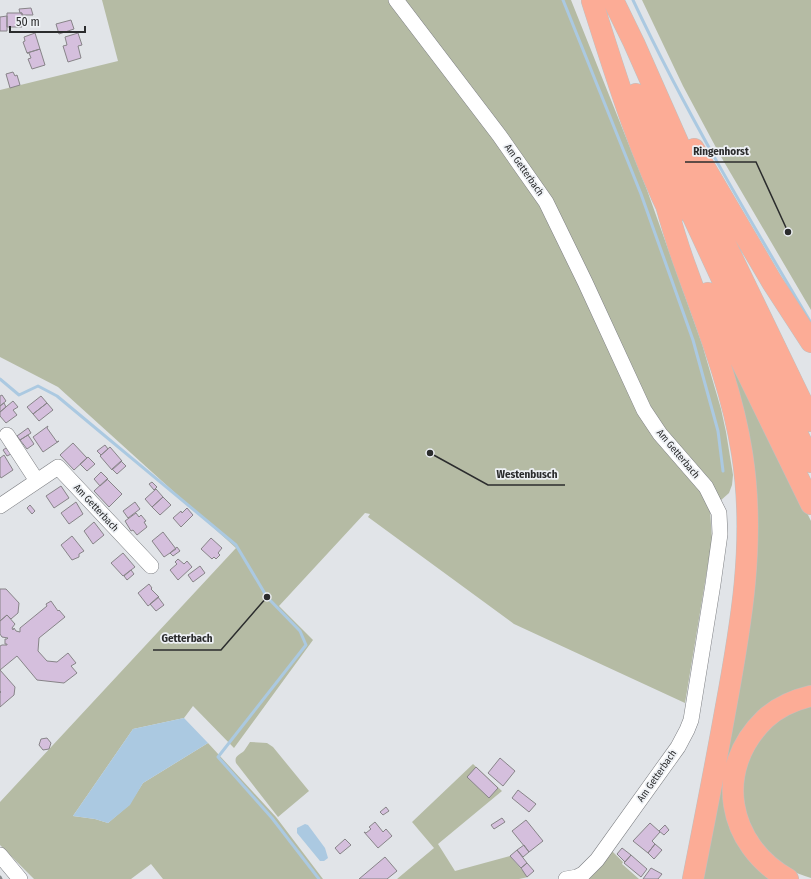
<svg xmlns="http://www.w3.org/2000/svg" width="811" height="879" font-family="'Fira Sans Condensed',sans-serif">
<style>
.green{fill:#b5bba4}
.water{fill:#abc9e1}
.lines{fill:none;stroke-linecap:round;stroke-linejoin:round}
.stream{stroke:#abc9e1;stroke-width:3}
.building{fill:#d5bfdd;stroke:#878488}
.minor-casing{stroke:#7d7f83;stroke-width:16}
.highway-casing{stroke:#bfc0c0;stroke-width:22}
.minor{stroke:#fff;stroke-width:15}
.highway{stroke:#fcac96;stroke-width:21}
.rail{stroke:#87898c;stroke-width:3}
.labels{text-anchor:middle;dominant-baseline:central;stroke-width:3.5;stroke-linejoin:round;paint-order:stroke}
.street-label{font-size:10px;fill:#2b2c2d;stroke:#eef1f5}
.leader{fill:none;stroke:#2b2c2d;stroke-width:1.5}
.callout-dot{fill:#2b2c2d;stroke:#eef1f5;stroke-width:1.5}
.callout-label{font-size:11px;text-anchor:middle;font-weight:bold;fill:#2b2c2d;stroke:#eef1f5;stroke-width:3.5;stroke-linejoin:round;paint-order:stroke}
</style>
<rect width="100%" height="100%" fill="#e1e4e8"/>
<!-- green -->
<path class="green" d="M102 0H571L647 190 702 344 721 409 726 432 733 475 732 485 729 493 710 510 712 540 685 703 514 624 368 517 370 514 365 513 279 606 313 640 234 748 193 706 184 718 133 729 73 816 95 819 108 823 129 805 143 783 208 743 276 817 323 879H163L151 864 131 879H34L0 845V802L236 548 58 387 0 357V90L118 61Z
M642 0H811V310L720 155 683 86Z
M727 351 811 521V687C789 699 754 713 740 733 734 742 729 760 726 771L771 879H697L747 614Z
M811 706V878C795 873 777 866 766 852 763 849 761 843 758 839 735 802 739 758 770 727 781 716 797 711 811 706Z
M250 742 267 743 273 747 309 791 278 817 236 763C234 756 239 755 244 751 246 748 248 745 250 742Z
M473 764 502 791 438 844 455 871 510 856 528 877 519 879H397L434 848 412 822Z
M610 849 623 862 622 864 639 879H586Z"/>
<!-- water -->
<path class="water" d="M184 718 208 743 143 783 130 805 108 823 95 819 73 816 133 729Z
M305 824 308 825 325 848 328 858 324 861H320L297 833V828Z"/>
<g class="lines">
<!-- stream -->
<path class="stream" d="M563 0 641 194 693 340 718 431 723 471
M633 0C685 111 748 217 811 323
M0 379 19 395 38 386 57 396 236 545 267 597 300 631 306 645 218 757 272 818 319 879"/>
</g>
<!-- building -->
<path class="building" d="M31 8 33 15H22V13H20L19 9Z
M7 13H22V27H7Z
M7 16V31H0V17Z
M71 20 74 29 59 34 56 24Z
M35 33 40 49 27 53 23 42 25 41 24 37Z
M78 33 82 45 78 46 81 58 68 62 63 46 67 45 65 37Z
M40 49 45 65 32 69 28 59 31 58 29 53H27Z
M13 72 15 76 17 75 20 85 10 88 6 74Z
M2 395 6 401 0 406V396Z
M41 396 47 403 33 414 27 407Z
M13 401 18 407 13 410 17 415 6 423 0 416V412Z
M4 403 6 407 0 412V406Z
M47 403 53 410 39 421 33 414Z
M48 426 47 428 57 442 59 441 43 452 33 437Z
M28 428 31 433 20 440 17 436Z
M28 435 34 444 27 449 20 440Z
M73 443 87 458 74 470 60 455Z
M105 445 108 449 101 455 97 451Z
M110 447 122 461 112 470 100 456Z
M6 448 11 454 7 456 3 450Z
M4 455 13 470 1 478 0 476V458Z
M88 457 95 464 87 471 80 464Z
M121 461 126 466 117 474 112 469Z
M101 472 108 479 100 486 94 479Z
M107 479 122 494 109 507 94 491Z
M152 482 157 487 154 490 149 484Z
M61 486 69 498 54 508 46 496Z
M156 489 163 497 152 507 145 499Z
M163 497 171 505 160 515 152 507Z
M76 502 83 514 69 524 61 513Z
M135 502 140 509 128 518 123 511Z
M30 505 35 511 32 514 27 508Z
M187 508 193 515 181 527 173 518 181 511 182 513Z
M136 513 139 517 141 515 146 521 144 522 147 527 137 535 133 530 131 531 125 521Z
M94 522 104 535 93 544 84 531Z
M163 532 176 549 164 557 152 541Z
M72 536 84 551 79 554V557L72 560 61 545Z
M211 538 222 548 218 553 220 555 216 559 214 557 212 559 201 549Z
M177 547 180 551 173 556 170 553Z
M123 553 135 567 123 576 111 563Z
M178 559 184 564 187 561 192 567 178 580 170 570 177 564 175 562Z
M200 566 205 573 193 582 188 575Z
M131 570 134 574 127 580 124 576Z
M149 584 152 588 151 589 159 597 148 606 138 593Z
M0 589H6L19 603 18 613 11 619 7 615 0 621Z
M158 597 164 605 156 611 150 604Z
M51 601 58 611 59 610 65 617 39 638 38 651 47 661 57 662 68 653 76 663 71 666 77 673 64 683 37 680 17 656 0 670 15 687 14 695 0 707V693L1 692 0 691V646L2 645H7V644H5V639H7L8 638 2 637 0 634V621L7 615 15 624 12 628 13 630 14 628 16 631 20 632V628L47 606 46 604Z
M47 738 51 743 49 749 43 750 39 745 41 739Z
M500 758 515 771 503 786 488 773Z
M476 767 498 788 489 798 467 777Z
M518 790 536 804 529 812 512 798Z
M386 807 389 811 383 815 380 812Z
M502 818 505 822 494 829 491 825Z
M526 820 543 841 529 852 512 831Z
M375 822 383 832 386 829 392 836 378 848 364 832 366 833 371 829 369 827Z
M650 823 660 832 652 841 655 844 648 853 633 841Z
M665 825 669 830 664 835 659 831Z
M345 839 351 845 340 854 335 848Z
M655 844 662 850 654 859 648 853Z
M524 845 529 852 523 857 517 850Z
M622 848 631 855 625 862 617 854Z
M517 850 527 863 521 868 510 856Z
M631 855 647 869 641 877 624 863Z
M385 857 397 871 387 879H359Z
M527 863 534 871 527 877 521 868Z
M651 868 662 874 658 879H643Z"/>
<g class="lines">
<!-- minor casing -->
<g class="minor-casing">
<path id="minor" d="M396 0 499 135 546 202 585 282 644 410 660 434 706 487 719 513 720 534 713 584 691 720 687 730 678 747 597 860 583 874 577 877 566 879
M7 435 37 481
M0 506 58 467 151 566
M0 855 20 879"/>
</g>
<!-- highway casing -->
<g class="highway-casing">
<path id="highway" d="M613 0 634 43 696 183 811 421
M592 1C615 73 638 149 672 218
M636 94 722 279 811 462
M694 149 772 282 811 342
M666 205C672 226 678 247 686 268 708 329 732 389 742 453 756 541 741 626 725 712 715 768 704 823 693 879
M708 293 811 504
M788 879C727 845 713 769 765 719 778 707 794 700 811 696"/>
</g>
<!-- minor -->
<use href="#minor" class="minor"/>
<!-- highway -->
<use href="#highway" class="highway"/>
<!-- rail -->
<path class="rail" d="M0 877 1 879"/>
</g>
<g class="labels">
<!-- street labels -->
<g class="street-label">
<text transform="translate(524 170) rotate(55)">Am Getterbach</text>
<text transform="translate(678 454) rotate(50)">Am Getterbach</text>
<text transform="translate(96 508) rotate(47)">Am Getterbach</text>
<text transform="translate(657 776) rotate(-55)">Am Getterbach</text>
</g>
</g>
<!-- callouts -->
<path class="leader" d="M788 232L756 162H685M430 453L488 485H565M267 597L221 650H153"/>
<g class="callout-dot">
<circle cx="788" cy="232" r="4"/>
<circle cx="430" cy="453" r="4"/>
<circle cx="267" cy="597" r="4"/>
</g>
<g class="callout-label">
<text x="721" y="155">Ringenhorst</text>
<text x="527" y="478">Westenbusch</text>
<text x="187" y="642">Getterbach</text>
</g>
<!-- scale -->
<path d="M10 26v6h75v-6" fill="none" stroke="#2b2c2d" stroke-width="2"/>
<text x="16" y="26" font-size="12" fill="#2b2c2d" stroke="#eef1f5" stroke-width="3" paint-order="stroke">50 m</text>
</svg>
